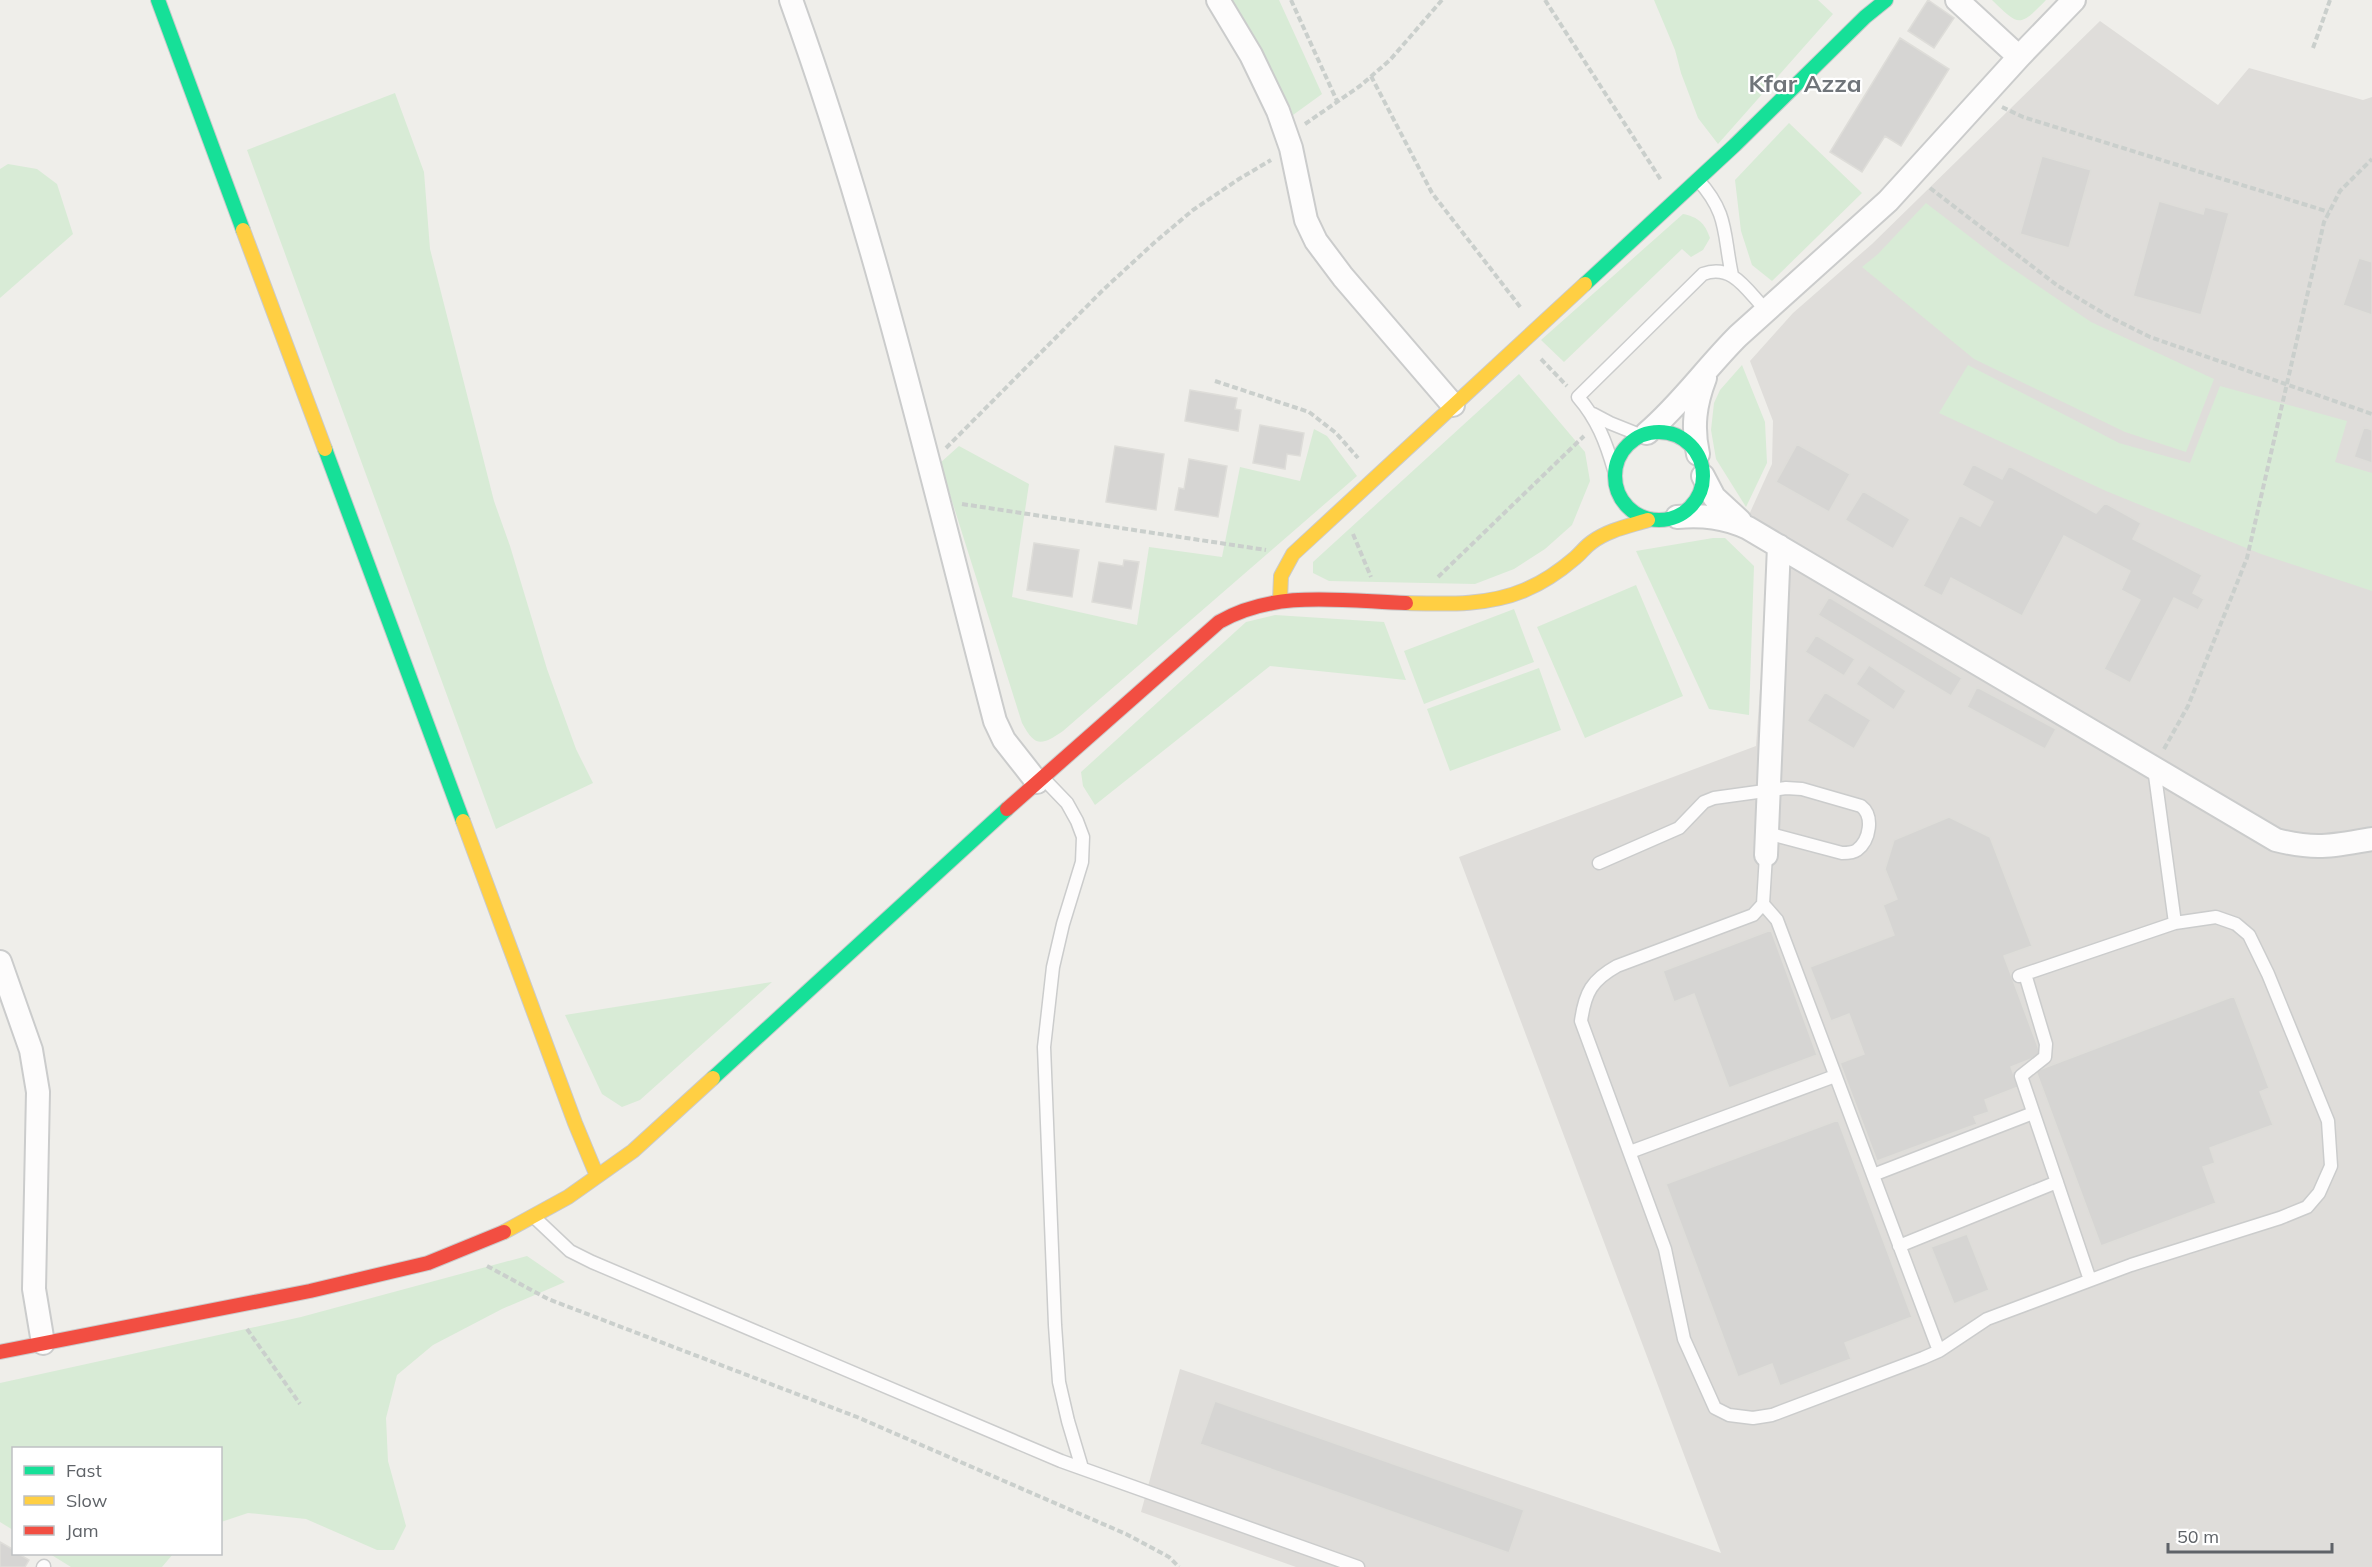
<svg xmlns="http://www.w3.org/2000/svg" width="2372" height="1567" font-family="Mulish,sans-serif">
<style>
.industrial{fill:#dfddda}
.green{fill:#d8ebd6}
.building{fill:#d6d5d3;stroke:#deddd9;stroke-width:1.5}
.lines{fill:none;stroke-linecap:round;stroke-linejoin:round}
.lane-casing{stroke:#cbcccc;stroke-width:15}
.street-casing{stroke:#cbcccc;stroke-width:26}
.fast-casing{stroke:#cacacb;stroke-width:16}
.slow-casing{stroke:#cacacb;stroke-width:16}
.jam-casing{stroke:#cacacb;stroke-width:16}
.path{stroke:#cacfcc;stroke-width:4;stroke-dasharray:6 3;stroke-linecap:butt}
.lane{stroke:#fdfcfc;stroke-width:12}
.street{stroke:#fdfcfc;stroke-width:22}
.fast{stroke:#16e098;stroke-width:14}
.slow{stroke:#ffcf43;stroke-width:14}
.jam{stroke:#f24e42;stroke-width:14}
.labels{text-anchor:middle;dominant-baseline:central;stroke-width:4.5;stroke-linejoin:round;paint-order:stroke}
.quarter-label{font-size:24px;font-weight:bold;fill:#70757a;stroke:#fff}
</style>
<rect width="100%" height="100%" fill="#efeeea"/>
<!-- industrial -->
<path class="industrial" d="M2100 21 2218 105 2249 68 2363 100 2372 97V1567H1296L1141 1512 1180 1369 1721 1553 1459 857 1756 746 1771 533 1748 517 1772 464 1773 421 1750 361 1793 313 1872 244Z"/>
<!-- green -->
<path class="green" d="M1229 0H1279L1322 94 1293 115 1289 104Z
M1654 0H1818L1833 14 1718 144 1698 118 1681 73 1675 50Z
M1992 0H2046C2019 28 2019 26 1992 0Z
M395 93 424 172 430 249 494 501 510 546 547 669 576 749 593 783 496 829 247 150Z
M1789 123 1862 193 1772 281 1752 265 1741 231 1735 180Z
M8 164 37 169 57 184 73 234 0 298V169Z
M1926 203 2000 260 2091 322 2214 379 2186 452 2125 432 1974 359 1862 267 1878 254Z
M1683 214C1698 217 1705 223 1710 238L1703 250 1691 257 1682 249 1564 362 1541 340Z
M1742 365 1765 422 1767 463 1746 507 1716 459 1711 430 1714 403 1720 390Z
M1968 365 2119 443 2190 463 2220 386 2347 421 2335 462 2372 473V591L2261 554 2106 491 1939 413Z
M1519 374 1585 452 1590 481 1572 525 1545 549 1514 569 1475 584 1329 581 1313 573V562Z
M1314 429 1327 436 1357 476 1063 731C1041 746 1035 747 1022 723L940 463 959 446 1029 484 1012 597 1137 625 1149 547 1222 557 1240 467 1300 481Z
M1713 538H1725L1754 566 1749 715 1709 709 1636 551Z
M1636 585 1683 696 1585 738 1537 627Z
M1514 609 1534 662 1424 704 1404 651Z
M1275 615 1384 622 1406 680 1270 666 1095 805 1083 786 1081 772 1246 622Z
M1539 668 1561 730 1450 771 1427 709Z
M772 982 640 1100 622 1107 602 1094 565 1015Z
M527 1256 565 1282 502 1309 433 1345 397 1375 386 1418 388 1461 406 1526 394 1550H377L306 1519 248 1513 221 1522 220 1448H14L13 1530 0 1522V1383L301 1317Z
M50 1554H173L162 1567H71Z"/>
<!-- building -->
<path class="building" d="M1928 0 1954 18 1934 48 1908 31Z
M1900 38 1949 69 1901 146 1885 136 1862 172 1830 152Z
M2042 156 2091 170 2069 248 2020 234Z
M2159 201 2203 214 2205 207 2229 213 2201 315 2133 296Z
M2359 258 2372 262V315L2343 305Z
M1190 390 1237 398 1235 409 1241 410 1238 431 1185 421Z
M1260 425 1304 433 1300 456 1287 454 1285 469 1253 463Z
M2364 427 2372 430V463L2354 457Z
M1797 444 1850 474 1829 512 1776 482Z
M1115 446 1164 454 1156 510 1106 502Z
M1189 459 1227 466 1218 517 1175 510 1179 488 1184 489Z
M1973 464 2002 479 2009 466 2096 513 2105 503 2141 523 2133 539 2202 575 2193 593 2204 599 2198 610 2174 598 2130 683 2104 669 2140 600 2121 590 2130 571 2064 536 2022 616 1951 578 1942 596 1923 586 1960 515 1980 526 1993 502 1962 485Z
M1863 491 1910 519 1893 549 1845 520Z
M1034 543 1079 550 1072 597 1027 590Z
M1124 560 1139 562 1131 609 1092 602 1099 562 1123 566Z
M1829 597 1962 678 1951 696 1818 615Z
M1816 635 1855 659 1844 676 1805 652Z
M1869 665 1906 691 1894 710 1856 684Z
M1977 687 2056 729 2045 749 1967 707Z
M1825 692 1871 720 1854 749 1807 721Z
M1949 817 1990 837 2032 946 2004 956 2041 1055 2011 1067 2018 1087 1985 1100 1989 1112 1974 1117 1977 1124 1877 1161 1840 1063 1864 1054 1849 1014 1831 1021 1810 967 1894 935 1883 905 1897 899 1885 869 1894 840Z
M1771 930 1817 1055 1729 1088 1694 994 1674 1002 1663 971Z
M2234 996 2269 1088 2260 1092 2273 1125 2210 1148 2215 1163 2203 1167 2216 1203 2101 1246 2036 1071Z
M1838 1120 1912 1317 1845 1343 1851 1359 1780 1386 1772 1364 1738 1377 1666 1184Z
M1967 1234 1989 1290 1954 1304 1931 1247Z
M1215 1401 1524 1510 1509 1553 1200 1444Z
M0 1542 14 1550V1554H19L29 1560 25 1567H0Z"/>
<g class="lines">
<!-- lane casing -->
<g class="lane-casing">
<path id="lane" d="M1698 180C1729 214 1723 234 1732 275
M1593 414 1610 423 1640 435
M1614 470C1606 442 1597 419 1578 397L1703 274C1733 263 1747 291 1766 310
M2154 768 2175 923
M1042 777 1067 803 1077 821 1083 837 1082 862 1063 924 1053 967 1044 1047 1055 1325 1059 1382 1068 1421 1082 1468
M1766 855 1763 904 1753 915 1617 966C1592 980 1585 992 1581 1021L1665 1249 1684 1339 1715 1408 1729 1415 1753 1418 1772 1415 1923 1358 1939 1351 1987 1319 2131 1265 2280 1218 2307 1207 2319 1193 2331 1166 2328 1121 2268 974 2249 935 2236 924 2216 917 2175 923 2019 976
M1599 863 1679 828 1704 802 1714 798 1786 788 1802 789 1861 806C1874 816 1870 840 1857 850 1853 853 1847 853 1842 853L1767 833
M1763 904 1777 920 1939 1351
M2025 974 2046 1044 2045 1057 2021 1076 2090 1280
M1630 1152 1835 1076
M1873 1175 2033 1113
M534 1217 570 1251 592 1262 1061 1461 1358 1567
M1899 1246 2057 1182
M43 1567 44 1566"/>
</g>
<!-- street casing -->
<g class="street-casing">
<path id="street" d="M791 0C876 235 932 480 995 721L1004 740 1037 782
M1218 0 1251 55 1278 111 1291 148 1306 220 1316 241 1343 277 1453 405
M1957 0 2019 57
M1647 433C1681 404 1706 368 1738 336L1888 201 2019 57 2074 0
M1698 454C1692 427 1695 404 1705 378
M1703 476 1714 497 1740 521
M1677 517C1703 515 1724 517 1748 528L2276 840C2315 850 2333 846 2372 839
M1766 855 1779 546
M0 962 31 1050 38 1092 34 1289 43 1343"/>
</g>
<!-- fast casing -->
<g class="fast-casing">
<path id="fast" d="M158 0 243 230
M1585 284 1735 145 1865 17 1886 0
M1615 476a44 44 0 1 1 88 0a44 44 0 1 1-88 0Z
M325 449 463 821
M713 1078 1007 809"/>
</g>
<!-- slow casing -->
<g class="slow-casing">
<path id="slow" d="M243 230 325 449
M1280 600 1281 576 1293 554 1585 284
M1406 603C1445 604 1488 606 1525 590 1542 583 1561 570 1575 558 1581 553 1586 546 1592 542 1608 530 1629 526 1648 520
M463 821 575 1123 597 1176
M504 1232 568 1197 633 1151 713 1078"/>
</g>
<!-- jam casing -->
<g class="jam-casing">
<path id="jam" d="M1007 809 1219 622C1276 589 1343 601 1406 603
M0 1352 310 1291 428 1263 504 1232"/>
</g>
<!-- path -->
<path class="path" d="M1291 0 1337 101
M1545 0 1661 180
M2313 48 2330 0
M1371 76 1432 193 1521 308
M2002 107 2023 117 2329 212
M1305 124 1360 86 1390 60 1442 0
M1930 188 2058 286 2108 316 2150 337 2372 414
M1541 359 1567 386
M1215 381 1309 412 1336 433 1358 458
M946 448 1104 289 1155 242 1193 210 1239 179 1271 160
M962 504 1266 550
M1353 534 1371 577
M1438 577 1584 436
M2164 749 2188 706 2247 558 2324 222 2340 191 2372 159
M487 1266 548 1299 857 1417 1126 1534 1169 1557 1179 1567
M247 1329 300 1404"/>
<!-- lane -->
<use href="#lane" class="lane"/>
<!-- street -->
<use href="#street" class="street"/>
<!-- fast -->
<use href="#fast" class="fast"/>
<!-- slow -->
<use href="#slow" class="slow"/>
<!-- jam -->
<use href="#jam" class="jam"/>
</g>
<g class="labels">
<!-- quarter labels -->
<g class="quarter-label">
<text x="1805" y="83">Kfar Azza</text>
</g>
</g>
<!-- legend -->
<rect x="12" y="1447" width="210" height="108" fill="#ffffff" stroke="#bfc1c3" stroke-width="1.5"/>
<rect x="24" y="1466" width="30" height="9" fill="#16e098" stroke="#bfc1c3" stroke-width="1.5"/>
<text x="66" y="1477" font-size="18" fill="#5f6368">Fast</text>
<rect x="24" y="1496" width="30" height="9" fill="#ffcf43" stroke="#bfc1c3" stroke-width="1.5"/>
<text x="66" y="1507" font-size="18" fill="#5f6368">Slow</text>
<rect x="24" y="1526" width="30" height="9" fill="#f24e42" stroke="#bfc1c3" stroke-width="1.5"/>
<text x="66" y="1537" font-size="18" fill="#5f6368">Jam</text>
<!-- scale -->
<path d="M2168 1543v9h164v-9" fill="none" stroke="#5f6368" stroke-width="3"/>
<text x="2177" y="1543" font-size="18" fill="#5f6368" stroke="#ffffff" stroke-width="4.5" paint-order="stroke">50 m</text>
</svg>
